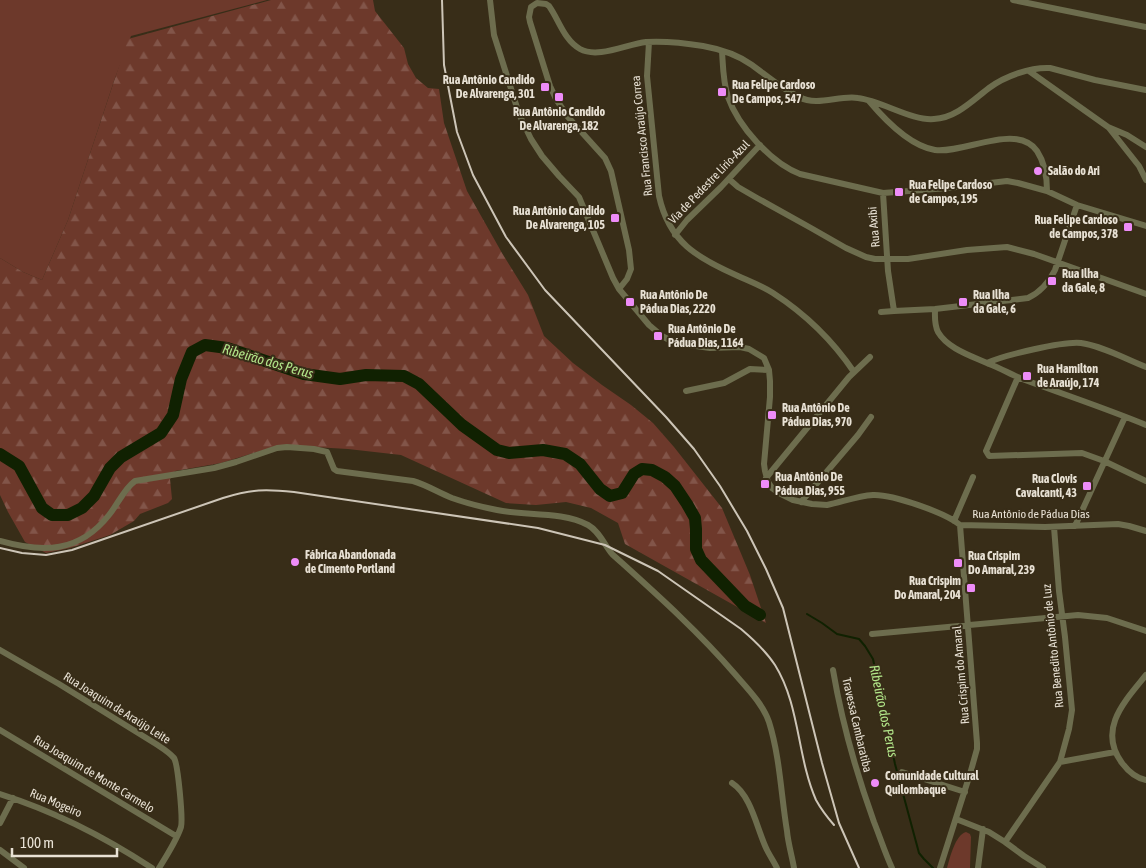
<svg xmlns="http://www.w3.org/2000/svg" width="1146" height="868" font-family="'Asap Condensed',sans-serif">
<style>
.green{fill:#6d392b}
.forest{fill:url(#forest-firs)}
.lines{fill:none;stroke-linecap:round;stroke-linejoin:round}
.stream{stroke:#102101;stroke-width:2}
.river{stroke:#102101;stroke-width:12}
.minor{stroke:#6d6d4e;stroke-width:6}
.rail{stroke:#cdc5b7;stroke-width:2}
.poi-dot{fill:#ee8cf8;stroke:#382d18;stroke-width:2}
.labels{text-anchor:middle;dominant-baseline:central;stroke-width:4;stroke-linejoin:round;paint-order:stroke}
.poi-label{font-size:12px;font-weight:bold;fill:#e8e1d4;stroke:#382d18;text-anchor:start}
.street-label{font-size:12px;fill:#e8e1d4;stroke:#382d18}
.water-label{font-size:14px;font-style:italic;fill:#b2e589;stroke:#382d18}
</style>
<defs>
<pattern id="forest-firs" width="22" height="20" patternUnits="userSpaceOnUse" patternTransform="scale(1.25)"><rect width="22" height="20" fill="#6d392b"/><path d="M5 1l3.5 6h-7zM16 11l3.5 6h-7z" fill="#825549"/></pattern>
</defs>
<rect width="100%" height="100%" fill="#382d18"/>
<!-- green -->
<path class="green" d="M0 0H267L131 36 115 78 68 220 42 280 23 272 0 258Z
M966 832 970 834 971 837 970 868H947C950 858 955 835 966 832Z"/>
<!-- forest -->
<path class="forest" d="M271 0H373L375 11 404 48 408 64 416 78 428 88 439 89 444 123 467 191 502 253 528 295 544 336 573 363 602 385 631 405 653 423 674 447 722 508 750 575 766 623 625 544 618 523 591 508 566 502 536 505 506 503 401 455 348 449 314 447 270 448 221 463 175 471 170 479 172 499 168 503 140 514 134 521 110 535 70 548 46 553 25 542 8 512 0 495V258L23 272 42 280 68 220 128 39Z"/>
<g class="lines">
<!-- stream -->
<path class="stream" d="M807 614 822 623 837 634 859 639 865 646 873 659 895 764 919 853 924 859 933 868"/>
<!-- river -->
<path class="river" d="M0 454 19 466 42 508 52 515H68L82 508 94 496 110 468 121 457 161 433 173 415 181 379 192 352 205 345 227 348 304 374 340 379 366 375 404 376 419 384 462 425 497 450 509 453 543 450 565 454 580 464 600 489 610 496 622 493 634 474 642 469 652 470 665 477 675 486 687 504 695 518 696 529V549L701 560 745 606 760 615"/>
<!-- minor -->
<path class="minor" d="M490 0 494 35 519 114 531 139 542 156 559 176 579 197 613 278 619 289 649 325 662 336 673 342 689 345 710 348 740 347 749 349 764 358 769 370 770 381V397L764 464 765 471 768 482 772 488 779 493 793 500 812 504 827 505C842 502 857 496 873 495 892 494 946 513 960 525L1045 527 1118 524 1129 526 1146 531
M1013 0 1146 27
M649 42 647 76 659 196C669 242 697 258 738 276 749 281 762 286 773 293 804 313 833 341 854 372
M722 51C723 66 723 82 728 97 738 126 771 163 800 174L883 193 948 188 1007 181 1018 183 1047 191 1077 205 1146 226
M1029 71 1108 127 1127 135 1146 147
M869 101C885 120 910 146 935 150 964 154 1017 122 1037 151 1045 163 1047 176 1047 191
M1109 128 1139 166 1146 180
M729 179 738 187 757 198 811 228 846 248 866 257 875 259H908L967 250 1007 247 1034 254 1146 294
M675 235 687 220 721 187 760 145
M619 289 627 279 631 269 629 250 611 171 605 158 568 117 556 99 550 86 530 22 529 17 531 7 537 3 546 4 549 6C559 20 564 40 580 49 598 59 627 44 646 42 665 41 685 43 703 46 720 49 738 55 752 65 767 76 782 89 799 97 818 107 838 95 858 98 882 101 912 121 934 119 956 118 973 100 989 88 1005 76 1031 67 1050 68L1095 80 1146 90
M935 309C935 317 934 324 938 332 948 349 972 356 989 364 1000 368 1010 374 1020 378 1062 394 1105 408 1146 425
M894 311 935 309 1028 298C1041 292 1049 282 1055 270L1077 205
M881 312 894 311 888 271 883 193
M987 363C1004 355 1064 341 1081 343 1102 346 1126 359 1146 367
M1018 377 986 451 989 456 1082 453 1104 461 1146 481
M686 391 724 383 750 369 769 370
M766 478 849 377 870 357
M801 502 858 435 871 417
M954 521 973 477
M1075 526 1125 417
M1054 527 1059 591 1065 637 1072 710 1069 729 1060 762
M0 541C43 553 79 553 109 515 118 504 124 489 135 481L214 468 236 462 277 448 287 447 314 449 327 452 334 469 337 471 413 481C427 485 439 493 452 498 466 503 482 507 497 510 525 516 562 511 588 525 599 531 604 544 612 554 654 592 697 630 734 673 747 688 763 704 769 722 780 757 781 795 787 831 788 843 792 856 794 868
M872 634 1078 615 1107 618 1146 631
M0 650 59 684 156 744C162 748 169 752 174 758 178 764 183 819 181 827 177 839 166 857 159 868
M833 670C842 723 856 772 874 822 880 837 885 853 892 868
M1146 675C1125 701 1097 729 1122 763 1128 771 1135 778 1146 780
M0 730 176 836
M902 772 965 792
M732 783C752 796 757 830 767 850 770 856 774 862 777 868
M0 794C54 811 105 837 152 868
M956 819 989 832 1005 842 1024 856 1043 868
M0 823 13 798
M1005 842 1060 762 1115 752
M0 850 24 868
M940 868 970 774 977 749V743L960 525
M978 868 983 829"/>
<!-- rail -->
<path class="rail" d="M442 0 444 65 457 132 473 175 506 237 545 290 666 417 694 449 720 486 747 531 766 569 783 608 822 763 839 823 859 868
M0 548 22 553 46 555 72 550 223 498C251 489 266 489 294 492L538 528 605 545 658 571 741 629C754 640 766 651 775 665 800 705 797 757 816 800 821 809 827 817 834 825"/>
</g>
<!-- markers -->
<g class="poi-dot">
<rect x="540" y="82" width="10" height="10" rx="2.5"/>
<rect x="717" y="87" width="10" height="10" rx="2.5"/>
<rect x="554" y="92" width="10" height="10" rx="2.5"/>
<circle cx="1038" cy="171" r="5"/>
<rect x="894" y="187" width="10" height="10" rx="2.5"/>
<rect x="610" y="213" width="10" height="10" rx="2.5"/>
<rect x="1123" y="222" width="10" height="10" rx="2.5"/>
<rect x="1047" y="276" width="10" height="10" rx="2.5"/>
<rect x="625" y="297" width="10" height="10" rx="2.5"/>
<rect x="958" y="297" width="10" height="10" rx="2.5"/>
<rect x="653" y="331" width="10" height="10" rx="2.5"/>
<rect x="1022" y="371" width="10" height="10" rx="2.5"/>
<rect x="767" y="410" width="10" height="10" rx="2.5"/>
<rect x="760" y="479" width="10" height="10" rx="2.5"/>
<rect x="1082" y="481" width="10" height="10" rx="2.5"/>
<circle cx="295" cy="562" r="5"/>
<rect x="953" y="558" width="10" height="10" rx="2.5"/>
<rect x="966" y="583" width="10" height="10" rx="2.5"/>
<circle cx="875" cy="783" r="5"/>
</g>
<g class="labels">
<!-- poi labels -->
<g class="poi-label">
<text x="535" y="80" text-anchor="end">Rua Antônio Candido<tspan x="535" dy="14">De Alvarenga, 301</tspan></text>
<text x="732" y="85">Rua Felipe Cardoso<tspan x="732" dy="14">De Campos, 547</tspan></text>
<text x="559" y="112" text-anchor="middle">Rua Antônio Candido<tspan x="559" dy="14">De Alvarenga, 182</tspan></text>
<text x="1048" y="171">Salão do Ari</text>
<text x="909" y="185">Rua Felipe Cardoso<tspan x="909" dy="14">de Campos, 195</tspan></text>
<text x="605" y="211" text-anchor="end">Rua Antônio Candido<tspan x="605" dy="14">De Alvarenga, 105</tspan></text>
<text x="1118" y="220" text-anchor="end">Rua Felipe Cardoso<tspan x="1118" dy="14">de Campos, 378</tspan></text>
<text x="1062" y="274">Rua Ilha<tspan x="1062" dy="14">da Gale, 8</tspan></text>
<text x="640" y="295">Rua Antônio De<tspan x="640" dy="14">Pádua Dias, 2220</tspan></text>
<text x="973" y="295">Rua Ilha<tspan x="973" dy="14">da Gale, 6</tspan></text>
<text x="668" y="329">Rua Antônio De<tspan x="668" dy="14">Pádua Dias, 1164</tspan></text>
<text x="1037" y="369">Rua Hamilton<tspan x="1037" dy="14">de Araújo, 174</tspan></text>
<text x="782" y="408">Rua Antônio De<tspan x="782" dy="14">Pádua Dias, 970</tspan></text>
<text x="775" y="477">Rua Antônio De<tspan x="775" dy="14">Pádua Dias, 955</tspan></text>
<text x="1077" y="479" text-anchor="end">Rua Clovis<tspan x="1077" dy="14">Cavalcanti, 43</tspan></text>
<text x="305" y="555">Fábrica Abandonada<tspan x="305" dy="14">de Cimento Portland</tspan></text>
<text x="968" y="556">Rua Crispim<tspan x="968" dy="14">Do Amaral, 239</tspan></text>
<text x="961" y="581" text-anchor="end">Rua Crispim<tspan x="961" dy="14">Do Amaral, 204</tspan></text>
<text x="885" y="776">Comunidade Cultural<tspan x="885" dy="14">Quilombaque</tspan></text>
</g>
<!-- street labels -->
<g class="street-label">
<text transform="translate(642 136) rotate(-96)">Rua Francisco Araújo Correa</text>
<text transform="translate(709 182) rotate(-46)">Via de Pedestre Lírio-Azul</text>
<text transform="translate(874 227) rotate(-95)">Rua Axibi</text>
<text x="1031" y="514">Rua Antônio de Pádua Dias</text>
<text transform="translate(1053 646) rotate(-96)">Rua Benedito Antônio de Luz</text>
<text transform="translate(961 675) rotate(-95)">Rua Crispim do Amaral</text>
<text transform="translate(117 708) rotate(32)">Rua Joaquim de Araújo Leite</text>
<text transform="translate(857 725) rotate(77)">Travessa Cambaratiba</text>
<text transform="translate(94 774) rotate(31)">Rua Joaquim de Monte Carmelo</text>
<text transform="translate(56 803) rotate(23)">Rua Mogeiro</text>
</g>
<!-- water labels -->
<g class="water-label">
<text transform="translate(268 361) rotate(16)">Ribeirão dos Perus</text>
<text transform="translate(884 711) rotate(78)">Ribeirão dos Perus</text>
</g>
</g>
<!-- scale -->
<path d="M12 848v8h105v-8" fill="none" stroke="#e8e1d4" stroke-width="2.5"/>
<text x="20" y="848" font-size="15" fill="#e8e1d4" stroke="#382d18" stroke-width="4" paint-order="stroke">100 m</text>
</svg>
